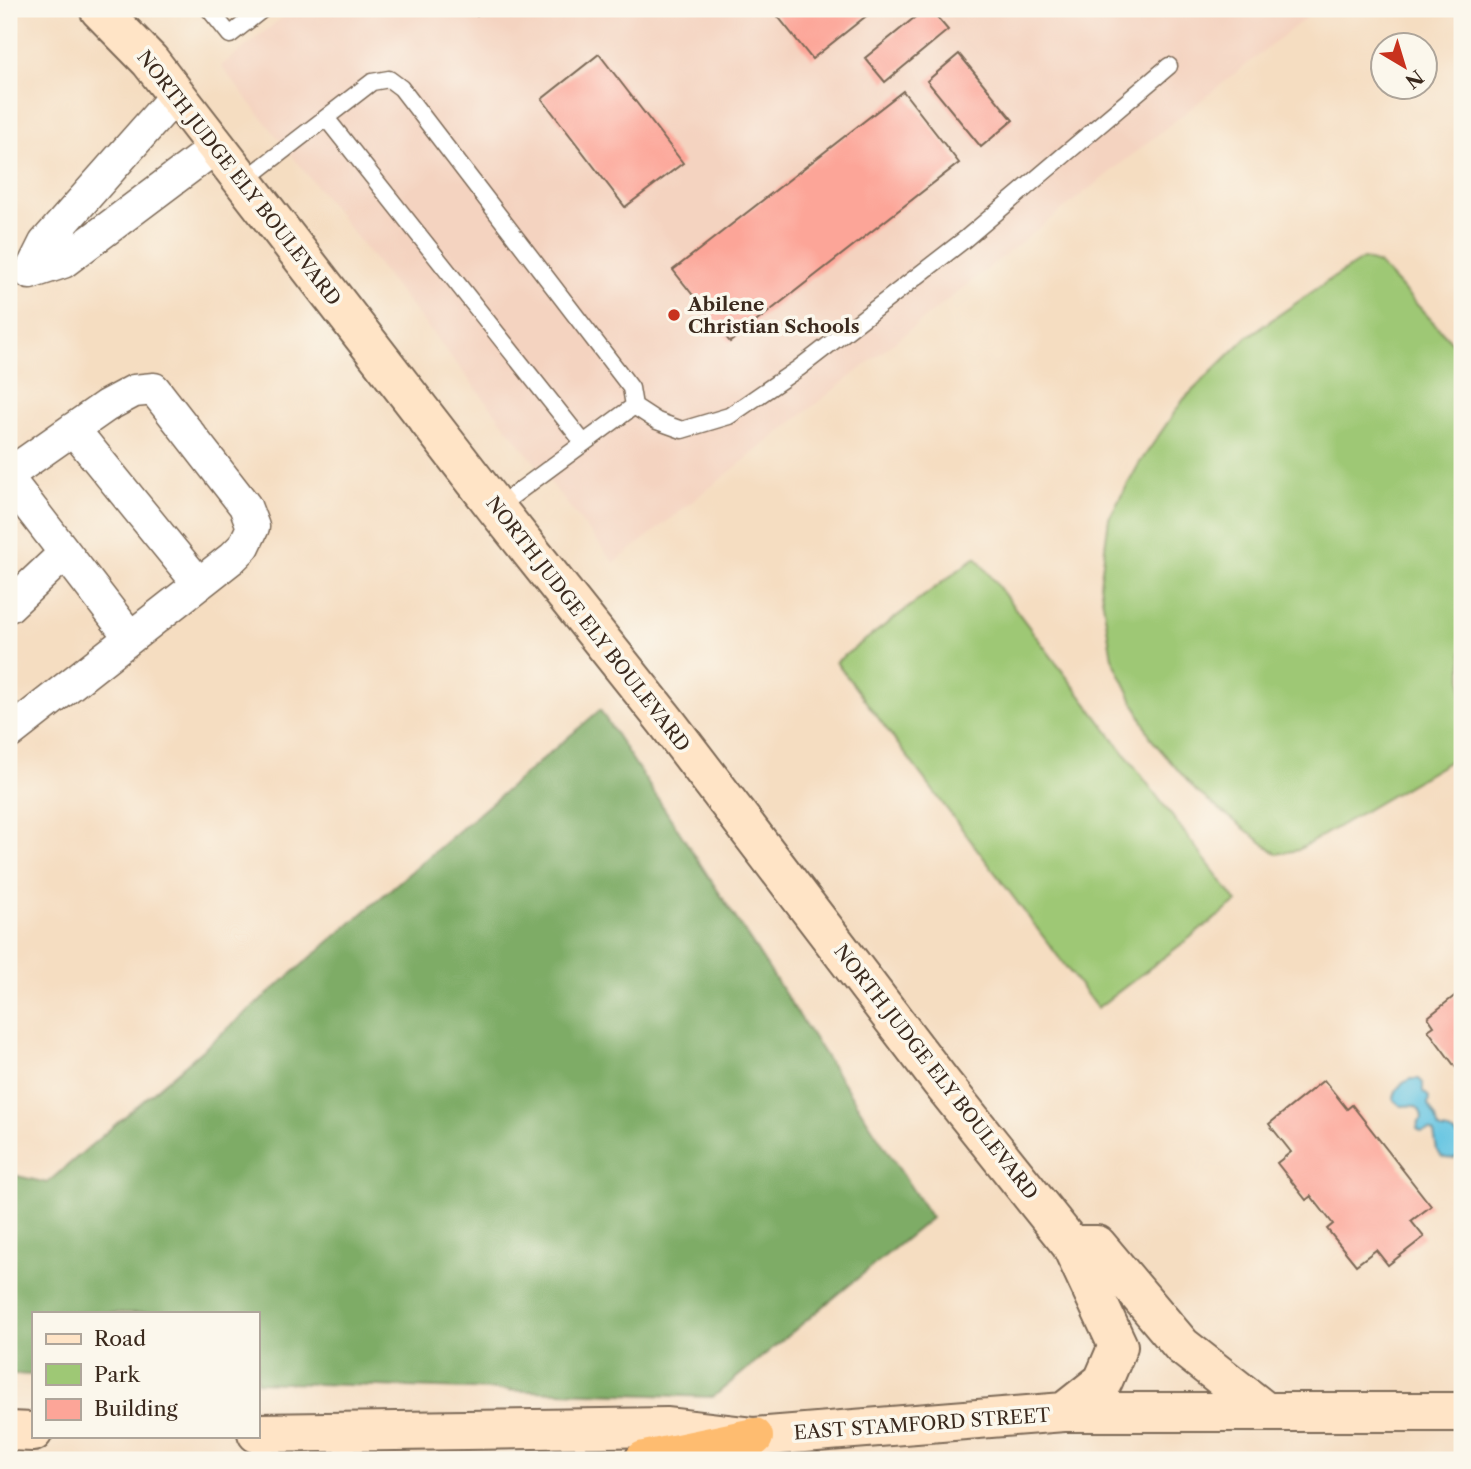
<svg xmlns="http://www.w3.org/2000/svg" width="1471" height="1469" font-family="'Libre Caslon Text',serif">
<style>
.built{fill:#f4d3c0}
.green{fill:#9ec875;stroke:#6c794a;stroke-width:2}
.forest{fill:#7eac66;stroke:#5c6b42;stroke-width:2}
.water{fill:#64c4e2;stroke:#507780;stroke-width:2}
.building{fill:#fca598}
.lines{fill:none;stroke-linecap:round;stroke-linejoin:round}
.lane-casing{stroke:#7c6957;stroke-width:19}
.street-casing{stroke:#7c6957;stroke-width:35}
.secondary-casing{stroke:#7c6957;stroke-width:42}
.highway-casing{stroke:#7c6957;stroke-width:42}
.lane{stroke:#fff;stroke-width:16}
.street{stroke:#fff;stroke-width:32}
.secondary{stroke:#ffe4c6;stroke-width:38}
.highway{stroke:#febc70;stroke-width:38}
.poi-dot{fill:#c8321e;stroke:#fbf7ec;stroke-width:2.5}
.labels{text-anchor:middle;dominant-baseline:central;stroke-width:7;stroke-linejoin:round;paint-order:stroke}
.street-label{font-size:19px;fill:#3b2a1e;stroke:#fbf7ec}
.poi-label{font-size:19px;font-weight:bold;fill:#3b2a1e;stroke:#fbf7ec;text-anchor:start}
</style>
<rect width="100%" height="100%" fill="#fbf7ec"/>
<filter id="ink" filterUnits="userSpaceOnUse"><feTurbulence type="fractalNoise" baseFrequency=".0143" numOctaves="2"/><feDisplacementMap in="SourceGraphic" scale="14" xChannelSelector="R" yChannelSelector="G"/><feConvolveMatrix kernelMatrix="1 2 1 2 8 2 1 2 1" color-interpolation-filters="sRGB"/></filter>
<filter id="wash" filterUnits="userSpaceOnUse"><feTurbulence type="fractalNoise" baseFrequency=".00686" numOctaves="4" result="noise"/><feDisplacementMap in="SourceGraphic" scale="28" xChannelSelector="R" yChannelSelector="G"/><feGaussianBlur stdDeviation="1.57" result="paint"/><feColorMatrix in="noise" values="0 0 0 0 0 0 0 0 0 0 0 0 0 0 0 0 0 1.4 0 .05"/><feComposite in="paint" operator="in"/></filter>
<g filter="url(#wash)">
<rect width="100%" height="100%" fill="#f5ddc1"/>
<!-- built -->
<path class="built" d="M293 9H1301L1307 17 614 563 221 66Z"/>
<!-- green -->
<path class="green" d="M1363 259 1379 264 1462 353V754L1298 850 1277 854 1196 791 1152 740 1112 658 1100 584 1109 518 1139 464 1184 399 1247 337 1328 281Z
M976 557 1237 902 1097 1008 836 662Z"/>
<!-- forest -->
<path class="forest" d="M600 710 931 1218 713 1397 257 1382V1313H33V1375L9 1374V1174L47 1183Z"/>
<!-- water -->
<path class="water" d="M1412 1079H1419L1423 1083C1423 1097 1421 1088 1429 1097L1428 1105 1436 1118 1438 1127 1441 1130C1457 1131 1462 1137 1462 1152 1456 1159 1451 1160 1442 1157L1437 1150 1434 1133 1430 1130 1422 1132 1417 1129 1418 1123 1422 1119C1421 1104 1413 1105 1401 1106L1394 1100C1395 1088 1401 1083 1412 1079Z"/>
<g id="blocks">
<!-- building -->
<path class="building" d="M471 9H487L477 16Z
M502 9H521L509 18Z
M772 9H875L812 59Z
M925 9H930L948 30 885 82 865 58Z
M599 54 683 163 625 207 542 99Z
M959 54 1013 120 981 147 927 81Z
M903 91 959 163 730 342 673 270Z
M1462 990V1076L1428 1030 1434 1026 1428 1017Z
M1324 1080 1347 1109 1352 1105 1431 1206 1411 1221 1424 1237 1388 1265 1376 1250 1356 1265 1327 1229 1333 1224 1311 1196 1306 1200 1277 1163 1291 1152 1269 1124Z"/>
</g>
</g>
<g filter="url(#ink)">
<use href="#blocks" fill-opacity="0" stroke="#7c6957" stroke-width="2"/>
<g class="lines">
<!-- lane casing -->
<g class="lane-casing">
<path id="lane" d="M209 9 230 35 263 9
M326 118 583 442
M244 181 372 82 389 79 401 88 631 388 634 406 496 508
M634 406 657 421 682 430 729 416 799 368 964 240 1169 66"/>
</g>
<!-- street casing -->
<g class="street-casing">
<path id="street" d="M176 95 45 243 30 273 63 262 216 147
M73 429 199 584
M9 474 106 406 134 391 154 389 245 506 253 527 244 546 232 558 9 733
M9 480 130 637
M9 606 65 553"/>
</g>
<!-- secondary casing -->
<g class="secondary-casing">
<path id="secondary" d="M99 9 150 61 496 508 665 720 941 1082 1071 1245 1118 1346 1103 1381 1064 1412
M1071 1245H1097L1182 1346 1266 1412
M9 1431 33 1432
M257 1433 668 1427 754 1437 1064 1412H1462"/>
</g>
<!-- highway casing -->
<g class="highway-casing">
<path id="highway" d="M644 1460 754 1437"/>
</g>
<!-- lane -->
<use href="#lane" class="lane"/>
<!-- street -->
<use href="#street" class="street"/>
<!-- secondary -->
<use href="#secondary" class="secondary"/>
<!-- highway -->
<use href="#highway" class="highway"/>
</g>
</g>
<!-- markers -->
<circle class="poi-dot" cx="674" cy="315" r="7"/>
<g class="labels">
<!-- street labels -->
<g class="street-label">
<text transform="translate(239 178) rotate(52)">NORTH JUDGE ELY BOULEVARD</text>
<text transform="translate(588 624) rotate(52)">NORTH JUDGE ELY BOULEVARD</text>
<text transform="translate(936 1072) rotate(52)">NORTH JUDGE ELY BOULEVARD</text>
<text transform="translate(922 1424) rotate(-4)">EAST STAMFORD STREET</text>
</g>
<!-- poi labels -->
<g class="poi-label">
<text x="688" y="304">Abilene<tspan x="688" dy="22">Christian Schools</tspan></text>
</g>
</g>
<!-- margin -->
<rect width="1471" height="1469" fill="none" stroke="#fbf7ec" stroke-width="35"/>
<!-- legend -->
<rect x="32" y="1312" width="228" height="126" fill="#fbf7ec" stroke="#aea59a" stroke-width="2"/>
<rect x="46" y="1334" width="35" height="10" fill="#ffe4c6" stroke="#aea59a" stroke-width="2"/>
<text x="94" y="1346" font-size="21" fill="#3b2a1e">Road</text>
<rect x="46" y="1364" width="35" height="21" fill="#9ec875" stroke="#aea59a" stroke-width="2"/>
<text x="94" y="1382" font-size="21" fill="#3b2a1e">Park</text>
<rect x="46" y="1399" width="35" height="21" fill="#fca598" stroke="#aea59a" stroke-width="2"/>
<text x="94" y="1416" font-size="21" fill="#3b2a1e">Building</text>
<!-- north arrow -->
<g transform="translate(1404 66) rotate(142)"><circle r="33" fill="#fbf7ec" stroke="#aea59a" stroke-width="2"/>
<path d="M0-5L12 26L0 18L-12 26Z" fill="#c8321e"/>
<text y="-10" font-size="19" font-weight="bold" text-anchor="middle" fill="#3b2a1e">N</text>
</g>
</svg>
